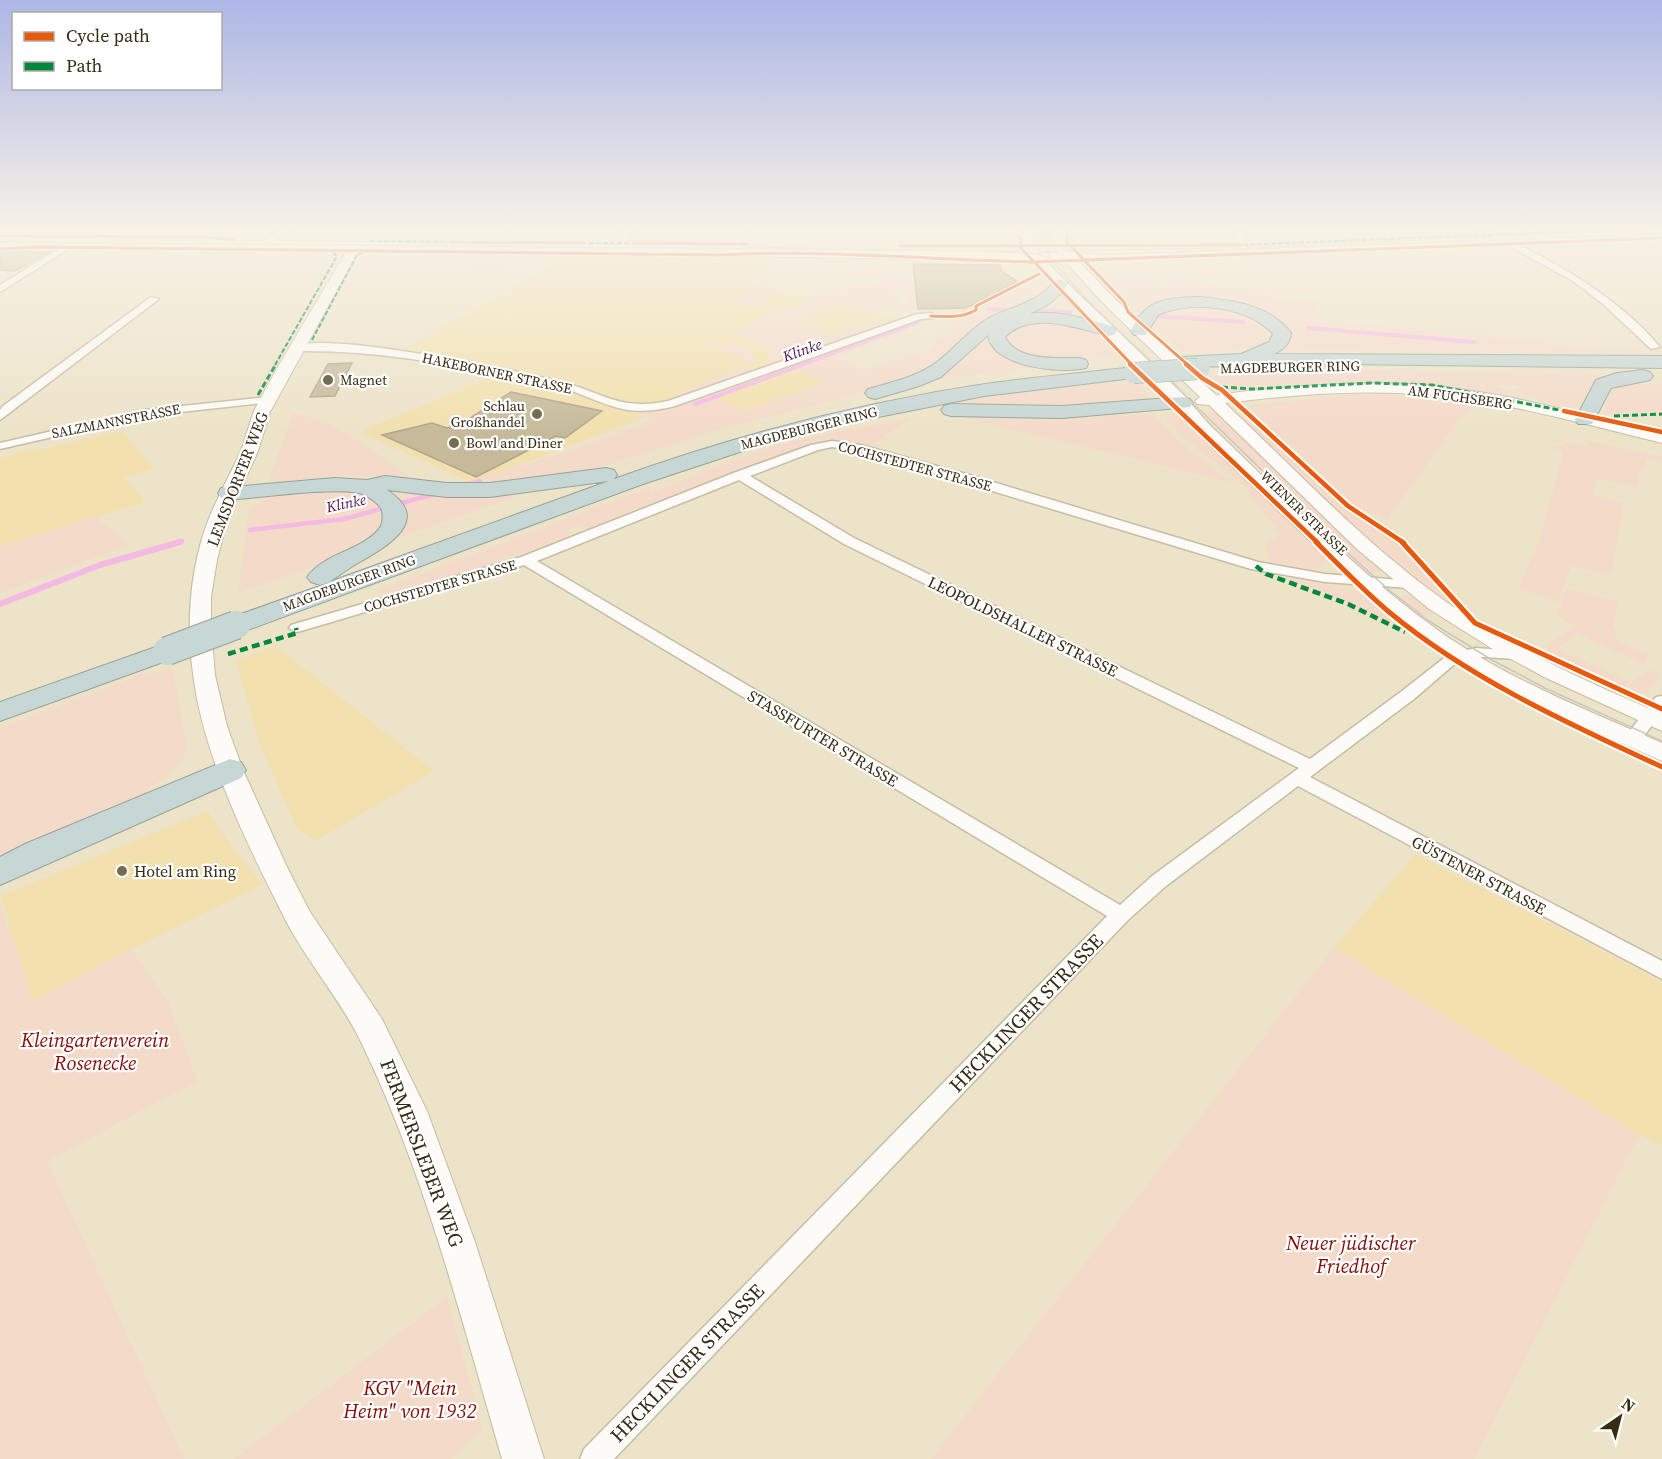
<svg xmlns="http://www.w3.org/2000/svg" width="1662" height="1459" font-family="'Source Serif 4',serif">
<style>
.built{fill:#f2e0ae}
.green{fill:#f4dac9}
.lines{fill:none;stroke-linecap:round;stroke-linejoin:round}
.stream-far2{stroke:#f5bae4;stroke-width:4}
.stream-far1{stroke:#f5bae4;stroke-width:4.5}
.stream{stroke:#f5bae4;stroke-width:6}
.building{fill:#c6ba9a;stroke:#aea68f;stroke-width:1.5}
.street-casing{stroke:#c5bca4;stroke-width:3}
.secondary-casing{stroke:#c5bca4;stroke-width:2}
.highway-casing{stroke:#96a398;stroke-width:2}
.street{fill:#fcfbf7;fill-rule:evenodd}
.secondary{fill:#fcfbf7;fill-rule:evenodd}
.highway{fill:#c7d7d6;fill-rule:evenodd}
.tram{stroke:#cac7c0;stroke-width:1.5}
.highway-bridge-far1-casing{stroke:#96a398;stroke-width:22;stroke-linecap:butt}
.highway-bridge-casing{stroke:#96a398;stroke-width:30;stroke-linecap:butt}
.highway-bridge-far1{stroke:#c7d7d6;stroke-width:21}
.highway-bridge{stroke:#c7d7d6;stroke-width:28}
.quiet-far2{stroke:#00873e;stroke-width:2;stroke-dasharray:5 2;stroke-linecap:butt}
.quiet-far1{stroke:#00873e;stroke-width:3;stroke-dasharray:6 3;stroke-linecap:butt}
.quiet{stroke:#00873e;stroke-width:4.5;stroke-dasharray:8 4.5;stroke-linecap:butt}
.cycleway-far2-casing{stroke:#fff;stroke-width:5}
.cycleway-far1-casing{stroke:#fff;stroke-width:8}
.cycleway-casing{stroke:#fff;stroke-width:9}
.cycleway-far2{stroke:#e8590c;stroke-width:3}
.cycleway-far1{stroke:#e8590c;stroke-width:4.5}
.cycleway{stroke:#e8590c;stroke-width:5}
.poi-dot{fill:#756c52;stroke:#fff;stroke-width:2}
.labels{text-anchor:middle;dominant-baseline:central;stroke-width:4.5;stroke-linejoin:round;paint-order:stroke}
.far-street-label{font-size:14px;fill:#352c13;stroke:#fff}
.far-poi-label{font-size:14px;fill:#352c13;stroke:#fff;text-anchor:start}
.far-water-label{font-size:15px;font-style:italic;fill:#4f124b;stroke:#fff}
.street-label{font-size:16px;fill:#352c13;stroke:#fff}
.poi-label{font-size:16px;fill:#352c13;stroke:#fff;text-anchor:start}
.near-street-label{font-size:20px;fill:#352c13;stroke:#fff}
.near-park-label{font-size:20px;font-style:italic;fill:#850a01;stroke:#fff}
</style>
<rect width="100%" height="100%" fill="#ede3c8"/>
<!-- built -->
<path class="built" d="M572 254 767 256 763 272 748 285 835 298 828 304 907 317 909 322 634 421 472 483 360 432 506 370 403 350Z
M795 368 827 382 742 411 717 398Z
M122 431 154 469 124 478 146 502 0 547V459L28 449 38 450Z
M275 646 434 771 316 841 297 829 259 742 236 661Z
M208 811 233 849 263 884 131 949 33 1001 0 896Z
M1416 854 1662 982V1145L1639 1135 1334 948Z"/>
<!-- green -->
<path class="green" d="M508 255H540L533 261C515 260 514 266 499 269 488 271 476 268 464 267L474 261 501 262Z
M1166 268 1174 269 1179 276 1192 275 1196 282H1203L1207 286 1272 290 1278 299 1315 300 1320 322 1546 341C1564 353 1637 351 1662 351V355L1312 350 1280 352 1278 351 1289 342V338L1241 307 1152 306 1141 312H1134L1128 300 1108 280H1145L1144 276 1157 277 1161 284H1174Z
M888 273H900L903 279 914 280 917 310H913L903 290 894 288 900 305 886 304 878 311 830 304 835 306 794 320 829 335 862 324 866 325 877 321 880 326 769 365 767 348 731 332 822 296 782 289 778 293 770 292 756 306 737 303 767 277 801 281 797 285 794 284 796 281 771 278 761 286 823 295 833 287 809 283 812 282 836 287 828 295 836 296 853 282 879 286V276L888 275Z
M1032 280 1045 282 1049 290 1020 306 1007 305 996 309 997 312 1007 311 928 371 870 392 730 426 598 468 525 481 488 482 481 478 571 451 657 419 632 414 650 412 710 395 743 411 826 383 795 368 744 388 736 384 915 320 925 325 834 357 863 370 930 351 937 338 958 326 948 321 989 312 983 306 985 304Z
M1178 307H1217L1255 316 1270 330V337C1259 355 1203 351 1183 352L1151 324 1159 313Z
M1046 321 1091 330 1117 356C1081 358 1032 370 1005 339V336L1021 325Z
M989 333 995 348 1037 366 931 381 958 363Z
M709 341 725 347 735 343 753 350V364L703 343Z
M742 367 751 372 670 401 667 399Z
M1319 369 1606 375 1594 382 1577 408 1557 406 1512 390 1521 388 1518 385H1495L1524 400 1446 386 1389 381 1235 386 1215 380 1210 376Z
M1136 381 1149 393 1147 399 1070 407 947 406 945 404 1036 390Z
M1659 383 1662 384V411L1605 414V408L1613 387 1620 384Z
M1358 394 1435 397 1480 404 1459 420 1387 519 1357 507 1247 405Z
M1239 410 1348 509 1391 535 1452 601 1443 605 1386 557 1240 418Z
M1218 412 1381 571 1366 573 1202 413Z
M293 414C326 414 382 458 410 477L340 476 274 482 270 477Z
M949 414H1001L1066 418 1154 414 1180 443 1233 483Z
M1166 414 1176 416 1186 422 1258 487 1328 557 1325 564 1311 570 1271 565 1265 544 1281 535 1244 486 1185 438 1167 420Z
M912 418 868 447 843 440 808 445 588 531 580 526 566 530 570 536 477 569 386 596 379 590 647 488 652 492 764 449 812 437Z
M1588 441 1662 457V462L1646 459 1643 470 1639 471 1637 487 1597 478 1592 495 1624 503 1611 575 1571 566 1558 602 1519 588 1539 542 1564 451 1548 447 1564 446 1565 442 1587 446Z
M379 488 457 498 511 494 513 498 238 593 249 509 265 500V497Z
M95 516 128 545 0 593V547Z
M1282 577 1357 591 1407 630 1337 597Z
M1566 588 1618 602 1613 628 1616 629 1615 640 1649 654 1644 664 1576 633 1552 654 1545 651 1548 644 1576 626 1557 616Z
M1410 595 1434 613 1419 617 1394 598Z
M1559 650 1632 683 1648 670 1660 674 1647 693 1640 694 1554 655Z
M172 667 187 746 182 760 172 772 148 790 150 793 0 857V728L143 674 153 673Z
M0 902 33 1001 131 949 168 1002 197 1081 47 1161 184 1459H0Z
M1334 948 1639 1135 1474 1459H931Z
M447 1297 482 1428 451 1459H234Z"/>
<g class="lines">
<!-- stream-far2 -->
<path class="stream-far2" d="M989 309 1016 310
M1030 310 1071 312
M1156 316 1243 322
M1308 328 1474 342
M800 365 918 322"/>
<!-- stream-far1 -->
<path class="stream-far1" d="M695 404 804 364
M463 486 480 481
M250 530 344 519 438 493
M174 543 182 541"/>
<!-- stream -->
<path class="stream" d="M0 604 100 565 180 542"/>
</g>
<!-- building -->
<path class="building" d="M0 251 11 252H49L15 271 0 270Z
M913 264 1000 265 1001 271 1017 281 989 298 966 308 918 309Z
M352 363 335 396 310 397 328 364Z
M511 392 602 411 565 438 556 436 476 477 382 435 432 423 447 428 461 424Z"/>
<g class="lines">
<!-- street casing -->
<g class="street-casing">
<path id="street" d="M283 228H292L267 247H261V243Z
M626 228H634L623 251H617Z
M739 228H747L740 248 743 252 739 254 732 248Z
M1234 228H1242L1247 249 1240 247Z
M1476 228H1485C1549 259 1613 292 1660 347L1651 349 1603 304 1573 281Z
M71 241 78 243 0 292V285Z
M151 297 159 299 0 420V410L3 406Z
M931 313 936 316 934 318 921 319 675 406C627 418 613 406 569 390 556 386 542 384 529 381 452 364 376 350 297 351L292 348C317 329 515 371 554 380 600 390 617 412 668 401L917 314Z
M268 397 272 398V402L144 416 0 449V443L144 410Z
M832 441 861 445 973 476 1258 562 1325 574 1414 581 1416 584 1409 588 1325 582 1251 569 856 450 832 447 818 450 750 476 854 538 1310 759 1402 691 1448 655 1475 648 1520 651 1523 654 1515 659 1484 657 1458 661 1414 699 1310 777 1662 961V979L1298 786 1166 886 1128 920 614 1459H580L584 1449 1107 916 524 565 301 631 296 632 289 628 291 625 521 557 736 472 811 445ZM739 480 844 544 1299 768 1152 876 1120 905 537 561Z
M1662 696V712L1638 744H1626L1624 740 1626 736 1656 697Z"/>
</g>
<!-- secondary casing -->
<g class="secondary-casing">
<path id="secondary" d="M1023 228H1034L1032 239 1039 253H1059L1051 236 1054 228H1064L1063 236 1071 252 1276 247 1662 230V236L1276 255 1077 259 1112 296 1216 395C1285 386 1355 380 1425 385 1505 392 1584 415 1662 433V443C1584 424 1506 401 1425 395 1359 389 1291 395 1225 403 1296 470 1365 544 1445 601 1511 648 1587 682 1662 714V731L1544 677 1491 648 1429 609 1358 550 1209 405 1197 404 1195 401 1200 397 1102 302 1064 260H1045C1087 305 1133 343 1176 386 1190 401 1201 417 1216 431 1288 500 1358 573 1439 631 1507 679 1587 710 1662 743V761L1540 707 1468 669 1425 642 1371 599 1204 439 1185 419 1166 394 1069 302 1032 261 359 250 270 412 258 451 227 520 217 560 211 597V626L215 675 227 726 243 770 287 867 310 912 382 1019 427 1111 475 1242 544 1459H502C461 1318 425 1174 361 1042 340 999 307 962 285 919 248 846 203 756 193 674 186 622 190 567 209 518 218 496 230 475 240 453 246 439 249 423 255 409 283 355 317 303 347 250L0 246V238L620 245 1026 253 1020 239Z"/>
</g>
<!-- highway casing -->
<g class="highway-casing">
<path id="highway" d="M1060 279 1068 284C1058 299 1046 307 1029 314 1057 309 1088 319 1114 327L1117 331 1114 335 1108 336C1076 328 1032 310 1005 337 1016 361 1057 358 1079 358L1086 360 1088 364 1086 368C1060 374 992 367 988 335L941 377 919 386 875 399 868 397 865 393 868 389C892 382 917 377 937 362 954 349 968 331 987 319 1010 306 1038 304 1054 281Z
M1200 297C1232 300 1271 305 1291 333 1290 344 1283 350 1274 354L1662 356V368L1342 364 1188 367 1181 365 1179 361 1181 357 1241 354 1269 342 1273 334C1247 306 1192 300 1158 315L1146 335H1134L1131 331C1145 298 1168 298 1200 297Z
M1134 367 1141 369 1143 373 1141 377 984 396 848 423 758 446 643 484 245 631 236 633 227 631 223 625 227 619 328 583 320 585 311 582 307 577C324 553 361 551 379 529 383 524 383 517 382 511 380 504 369 497 362 494 342 486 255 498 229 500L221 498 218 493 221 488 335 478 367 480 385 476 447 483H490L606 468 614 470 617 475 614 479C733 436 859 403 985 384 1034 377 1084 373 1134 367ZM609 481 329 582C337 577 345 571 353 566 380 550 437 522 387 490L447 497H490Z
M1643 370 1650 372 1653 376 1650 380 1611 388 1592 424H1578L1575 420 1596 380 1617 373Z
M1183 397 1190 399 1193 403 1190 407 1062 418 951 416 944 414 941 410 944 406 951 404 1062 406Z
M167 643 177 645 181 651 177 657 0 721V702Z
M230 759 241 762 246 770 241 778 0 885V857L25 844Z"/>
</g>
<!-- street -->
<use href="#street" class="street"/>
<!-- secondary -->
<use href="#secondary" class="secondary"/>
<!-- highway -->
<use href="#highway" class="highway"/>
<!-- tram -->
<path class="tram" d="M1044 228 1042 239 1052 261 1096 309 1340 546 1389 590 1429 621 1492 660 1545 688 1662 741
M1043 235C1059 256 1091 254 1115 254L1662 234
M0 242 994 251 1039 254 1062 265"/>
<!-- highway-bridge-far1 casing -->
<g class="highway-bridge-far1-casing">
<path id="highway-bridge-far1" d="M1134 373 1199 369"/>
</g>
<!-- highway-bridge casing -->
<g class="highway-bridge-casing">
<path id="highway-bridge" d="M167 651 236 625"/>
</g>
<!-- highway-bridge-far1 -->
<use href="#highway-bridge-far1" class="highway-bridge-far1"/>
<!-- highway-bridge -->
<use href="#highway-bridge" class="highway-bridge"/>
<!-- quiet-far2 -->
<path class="quiet-far2" d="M370 241 456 242
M582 243H639
M1236 245 1662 228
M312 340 357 255 364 252
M275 365 337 256 330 250"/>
<!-- quiet-far1 -->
<path class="quiet-far1" d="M1222 387 1253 389 1371 383 1432 385 1564 411
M258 395 276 364
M1614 416 1662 414"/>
<!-- quiet -->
<path class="quiet" d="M1256 566 1266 574 1348 604 1405 632
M228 654 297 633 296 628"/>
<!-- cycleway-far2 casing -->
<g class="cycleway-far2-casing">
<path id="cycleway-far2" d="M1066 228 1067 242 1124 302 1128 312 1188 365
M1017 234 1021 240 1020 247 1132 365
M0 236 204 237 234 240
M450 242 585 243
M633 243 747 244
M900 246 1242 245
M0 249 39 247 721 255C826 249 929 260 1033 262L1662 238
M931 316C947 317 962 318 976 310V306L1039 274"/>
</g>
<!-- cycleway-far1 casing -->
<g class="cycleway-far1-casing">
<path id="cycleway-far1" d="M1130 364 1318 543
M1186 364 1202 378 1222 390 1348 506 1404 543
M1564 411 1662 432"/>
</g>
<!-- cycleway casing -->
<g class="cycleway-casing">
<path id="cycleway" d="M1316 542C1340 566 1363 590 1389 612 1470 679 1567 723 1662 767
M1402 542 1475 623 1662 709"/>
</g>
<!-- cycleway-far2 -->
<use href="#cycleway-far2" class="cycleway-far2"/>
<!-- cycleway-far1 -->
<use href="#cycleway-far1" class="cycleway-far1"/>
<!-- cycleway -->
<use href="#cycleway" class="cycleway"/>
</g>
<!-- sky -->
<linearGradient id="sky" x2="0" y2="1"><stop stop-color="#adb6e6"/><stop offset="0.53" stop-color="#f7f2e6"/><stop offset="1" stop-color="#f7f2e6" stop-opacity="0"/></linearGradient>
<rect width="1662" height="432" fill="url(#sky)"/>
<!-- markers -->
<g class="poi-dot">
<circle cx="328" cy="380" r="6"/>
<circle cx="537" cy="414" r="6"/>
<circle cx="454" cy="443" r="6"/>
<circle cx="122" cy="871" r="6"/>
</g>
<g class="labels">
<!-- far-street labels -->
<g class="far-street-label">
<text transform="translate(1290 367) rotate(-1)">MAGDEBURGER RING</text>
<text transform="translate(497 373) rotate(12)">HAKEBORNER STRASSE</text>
<text transform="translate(1460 397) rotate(8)">AM FUCHSBERG</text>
<text transform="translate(116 421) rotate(-11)">SALZMANNSTRASSE</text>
<text transform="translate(809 428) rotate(-14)">MAGDEBURGER RING</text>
<text transform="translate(915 466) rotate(15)">COCHSTEDTER STRASSE</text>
<text transform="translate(1304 513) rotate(44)">WIENER STRASSE</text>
<text transform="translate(349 583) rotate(-20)">MAGDEBURGER RING</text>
<text transform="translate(440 586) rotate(-16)">COCHSTEDTER STRASSE</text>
</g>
<!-- far-poi labels -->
<g class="far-poi-label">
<text x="340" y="380">Magnet</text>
<text x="525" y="406" text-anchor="end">Schlau<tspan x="525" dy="16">Großhandel</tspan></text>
<text x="466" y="443">Bowl and Diner</text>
</g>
<!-- far-water labels -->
<g class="far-water-label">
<text transform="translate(802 350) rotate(-20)">Klinke</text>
<text transform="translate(346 503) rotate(-12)">Klinke</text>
</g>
<!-- street labels -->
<g class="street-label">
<text transform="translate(237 479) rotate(-69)">LEMSDORFER WEG</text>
<text transform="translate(1023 626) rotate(26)">LEOPOLDSHALLER STRASSE</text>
<text transform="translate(823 738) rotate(31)">STASSFURTER STRASSE</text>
<text transform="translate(1479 875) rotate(28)">GÜSTENER STRASSE</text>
</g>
<!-- poi labels -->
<g class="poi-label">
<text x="134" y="871">Hotel am Ring</text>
</g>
<!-- near-street labels -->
<g class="near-street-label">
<text transform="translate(1026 1013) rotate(-46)">HECKLINGER STRASSE</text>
<text transform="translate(422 1153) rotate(69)">FERMERSLEBER WEG</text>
<text transform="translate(687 1363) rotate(-46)">HECKLINGER STRASSE</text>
</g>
<!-- near-park labels -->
<g class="near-park-label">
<text x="95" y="1040">Kleingartenverein<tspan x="95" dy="23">Rosenecke</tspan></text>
<text x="1351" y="1243">Neuer jüdischer<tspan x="1351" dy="23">Friedhof</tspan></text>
<text x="410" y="1388">KGV "Mein<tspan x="410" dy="23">Heim" von 1932</tspan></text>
</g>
</g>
<!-- legend -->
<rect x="12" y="12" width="210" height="78" fill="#ffffff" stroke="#aeaba1" stroke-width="1.5"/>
<rect x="24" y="32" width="30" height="9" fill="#e8590c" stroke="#aeaba1" stroke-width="1.5"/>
<text x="66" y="42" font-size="18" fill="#352c13">Cycle path</text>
<rect x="24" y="62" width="30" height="9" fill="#00873e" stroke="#aeaba1" stroke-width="1.5"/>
<text x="66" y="72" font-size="18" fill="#352c13">Path</text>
<!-- north arrow -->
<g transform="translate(1620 1417) rotate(35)" stroke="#ffffff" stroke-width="4.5" paint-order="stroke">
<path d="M0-4.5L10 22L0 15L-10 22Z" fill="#352c13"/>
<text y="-9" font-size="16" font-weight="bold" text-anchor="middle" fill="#352c13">N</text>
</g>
</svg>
